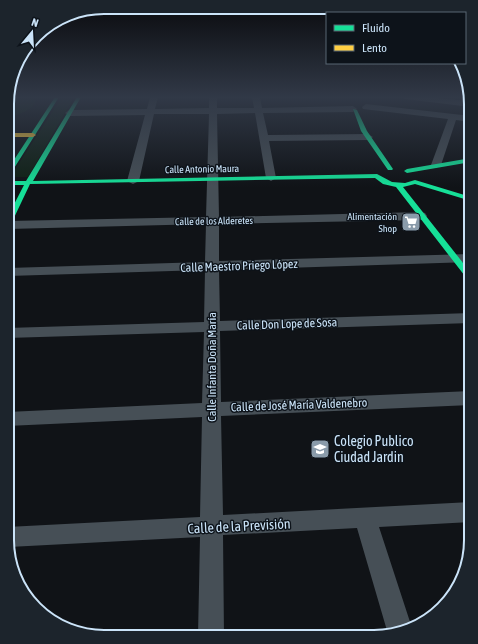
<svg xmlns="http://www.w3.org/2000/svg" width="478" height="644" font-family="'Asap Condensed',sans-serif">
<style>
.green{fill:#102116}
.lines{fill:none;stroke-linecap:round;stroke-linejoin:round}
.street{fill:#464f56;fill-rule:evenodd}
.fast{fill:#16e098;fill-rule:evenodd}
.slow{fill:#ffcf43;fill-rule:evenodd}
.labels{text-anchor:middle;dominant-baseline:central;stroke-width:3;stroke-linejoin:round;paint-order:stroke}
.far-street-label{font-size:10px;fill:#cbe4f9;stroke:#0d131a}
.far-poi-label{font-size:10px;fill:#cbe4f9;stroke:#0d131a;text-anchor:end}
.street-label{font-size:12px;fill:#cbe4f9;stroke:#0d131a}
.near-poi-label{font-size:14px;fill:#cbe4f9;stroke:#0d131a;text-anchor:start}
.near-street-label{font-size:14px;fill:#cbe4f9;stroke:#0d131a}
.rim{fill:none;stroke:#cbe4f9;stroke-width:2}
</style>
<rect width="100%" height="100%" fill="#101317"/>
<!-- green -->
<path class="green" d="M8 97H35L36 100C33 111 18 114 8 118Z
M62 97H74L28 177H10Z"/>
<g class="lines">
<!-- street -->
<path class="street" d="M150 97H158L155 109 209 108V97H217V108H254L252 97H260L262 108 353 106 357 109 353 112 263 113 268 135 368 134 373 137 368 140 269 141 276 178 271 181 266 178 255 113 217 114 219 217 421 212 425 213 427 216 425 219 421 220 219 224V261L471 254V262L219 270 220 321 471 313V323L220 331 221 402 471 391V405L221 416 223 515 471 502V522L379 527 412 628 388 634 357 528 223 535 224 637 198 636 200 537 9 547 7 527 200 517 202 417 7 426V412L202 403 204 332 7 338V328L204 322 205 270 8 276V268L205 262 206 224 8 229V221L206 217 209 114H154L139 181 133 184 127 181 145 115 69 116 65 113 69 110 147 109Z
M401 97H425L470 101 471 107 405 99Z
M366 104 471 116V122L456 120 441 165 436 168 431 165 448 119 363 109 362 107Z"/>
<!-- fast -->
<path class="fast" d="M55 97H59L11 173 8 175V169Z
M77 97H81L33 181 377 174 392 182 405 183 415 180 471 197V201L415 184 403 187 471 273V280H468L396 187 383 184 375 178 30 184 12 222 8 224V216L24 185H8V181H26Z
M353 109 357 110 367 131 393 169 392 170H388L361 131Z
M471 158V162L407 173 404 171 407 169Z"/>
<!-- slow -->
<path class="slow" d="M8 133H33L36 135 33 137H8Z"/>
</g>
<!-- sky -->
<linearGradient id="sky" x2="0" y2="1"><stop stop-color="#090a0d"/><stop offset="0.52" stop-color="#313947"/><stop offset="1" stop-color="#313947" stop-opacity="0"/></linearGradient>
<rect width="478" height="187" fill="url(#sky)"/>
<!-- icons -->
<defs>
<g id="supermarket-square" transform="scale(1)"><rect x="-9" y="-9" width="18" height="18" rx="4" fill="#8a9baa" stroke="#0d131a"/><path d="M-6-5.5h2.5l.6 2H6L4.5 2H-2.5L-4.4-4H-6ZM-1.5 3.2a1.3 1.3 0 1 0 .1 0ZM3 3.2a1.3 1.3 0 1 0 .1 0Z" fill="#fff"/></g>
<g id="school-square" transform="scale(1)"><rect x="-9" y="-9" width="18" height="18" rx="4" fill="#8a9baa" stroke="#0d131a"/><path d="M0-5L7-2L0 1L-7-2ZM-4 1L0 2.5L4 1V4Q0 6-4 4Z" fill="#fff"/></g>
</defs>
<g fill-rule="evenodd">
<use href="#supermarket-square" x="411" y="222"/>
<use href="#school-square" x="320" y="449"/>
</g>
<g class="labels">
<!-- far-street labels -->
<g class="far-street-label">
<text transform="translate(202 169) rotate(-1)">Calle Antonio Maura</text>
<text transform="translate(214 221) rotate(-1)">Calle de los Alderetes</text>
</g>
<!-- far-poi labels -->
<g class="far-poi-label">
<text x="397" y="216">Alimentación<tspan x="397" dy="12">Shop</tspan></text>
</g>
<!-- street labels -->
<g class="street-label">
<text transform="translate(239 266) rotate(-2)">Calle Maestro Priego López</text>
<text transform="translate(287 324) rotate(-2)">Calle Don Lope de Sosa</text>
<text transform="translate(212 367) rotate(-90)">Calle Infanta Doña María</text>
<text transform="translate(299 405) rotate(-2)">Calle de José María Valdenebro</text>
</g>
<!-- near-poi labels -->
<g class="near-poi-label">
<text x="334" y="441">Colegio Publico<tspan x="334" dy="16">Ciudad Jardin</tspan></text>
</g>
<!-- near-street labels -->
<g class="near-street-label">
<text transform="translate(239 526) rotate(-3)">Calle de la Previsión</text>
</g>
</g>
<!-- crop -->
<path d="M0 0H478V644H0ZM104 14H374A90 90 0 0 1 464 104V540A90 90 0 0 1 374 630H104A90 90 0 0 1 14 540V104A90 90 0 0 1 104 14Z" fill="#1c242c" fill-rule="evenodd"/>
<path class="rim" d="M104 14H374A90 90 0 0 1 464 104V540A90 90 0 0 1 374 630H104A90 90 0 0 1 14 540V104A90 90 0 0 1 104 14Z"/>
<!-- legend -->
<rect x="326" y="12" width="140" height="52" fill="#0d131a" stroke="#596773"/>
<rect x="334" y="25" width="20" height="6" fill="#16e098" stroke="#596773"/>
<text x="362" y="32" font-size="12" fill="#cbe4f9">Fluido</text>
<rect x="334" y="45" width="20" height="6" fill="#ffcf43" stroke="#596773"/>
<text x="362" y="52" font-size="12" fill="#cbe4f9">Lento</text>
<!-- north arrow -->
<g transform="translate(32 32) rotate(18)" stroke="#0d131a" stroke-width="3" paint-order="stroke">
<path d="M0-3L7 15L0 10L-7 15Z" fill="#cbe4f9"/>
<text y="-6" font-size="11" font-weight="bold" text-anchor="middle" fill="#cbe4f9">N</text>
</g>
</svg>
